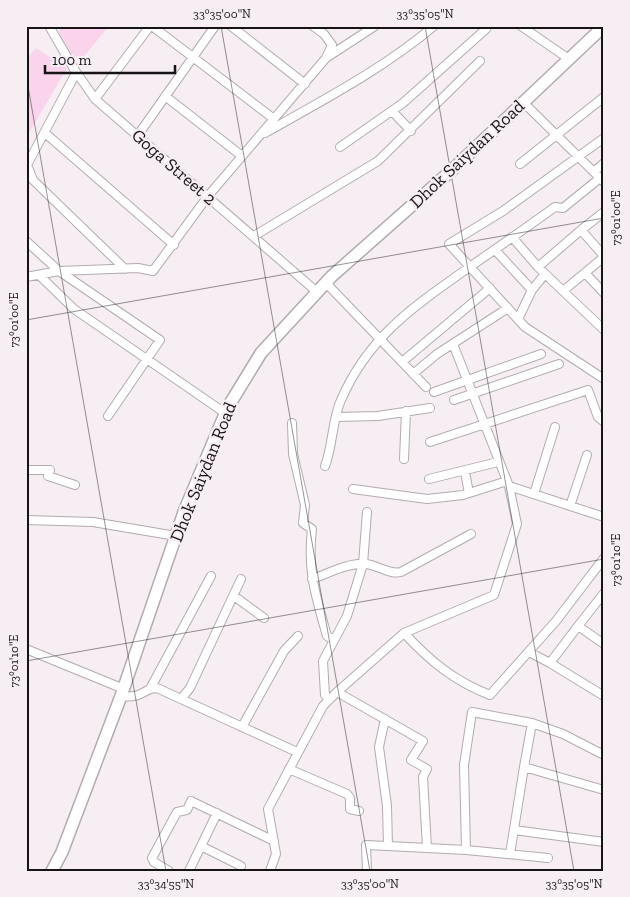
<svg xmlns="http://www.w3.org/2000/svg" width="630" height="897" font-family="'Zilla Slab',serif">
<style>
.green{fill:#fad4ec}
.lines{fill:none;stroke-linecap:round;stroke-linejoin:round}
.minor-casing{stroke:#b2abaf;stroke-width:10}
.secondary-casing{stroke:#b2abaf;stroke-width:14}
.minor{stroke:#fff;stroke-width:8}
.secondary{stroke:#fff;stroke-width:11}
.ticks{fill:none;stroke:#171416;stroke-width:1;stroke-opacity:0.45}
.labels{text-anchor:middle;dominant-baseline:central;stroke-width:5;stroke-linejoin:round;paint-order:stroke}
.street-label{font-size:18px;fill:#171416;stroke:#f6eef3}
.neatline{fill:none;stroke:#171416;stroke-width:2}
.ticks-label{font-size:12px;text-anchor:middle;fill:#171416}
</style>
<rect width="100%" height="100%" fill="#f6eef3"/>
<!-- green -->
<path class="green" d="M60 26H109L80 61 58 42Z
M36 48 67 68 26 138V59Z"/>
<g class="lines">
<!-- minor casing -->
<g class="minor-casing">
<path id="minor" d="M49 26 74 69 95 99 317 292
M152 26 274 119
M231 26 305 84
M521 26 569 59
M326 58 375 26
M76 73 27 165 33 180 125 269
M165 96 242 156
M95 99 150 26
M523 102 604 182
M392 111 411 131
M45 133 174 245
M265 133C323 100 383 69 434 26
M138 135 215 26
M604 138 503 211 449 244 525 327 604 379
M340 147 403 103 486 29
M520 164 604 97
M594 172 604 163
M604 212 581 230 604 256
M254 236 378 161 480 61
M512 237 538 267
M26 241 59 271 138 268 153 271 208 196 326 58 332 45 324 34 313 26
M495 250 532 290 518 319
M604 257 563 291 604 330
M585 273 604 293
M39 275 74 309 225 413
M26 277 59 271 160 340 108 416
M326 283 426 387
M532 290 545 274
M563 291 538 267 581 230
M453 344 509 486 517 524 494 595 404 633 337 692 423 741 411 760 427 769 423 777 427 848 466 850
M402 362 490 288
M413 374 437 354 508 308
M434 392 541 354
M454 400 559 364
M336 417 378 416 430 408
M292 423 293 454 305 505 303 523 312 529C307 571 316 597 327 636L334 640
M430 442 588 390 598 417 604 422
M404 459 406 411
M325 466C333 445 332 420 341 400 369 335 416 305 471 266 499 247 527 227 555 207L563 208 600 178
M26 470H50L48 476 75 485
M465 472 469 493
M429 479 498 462
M509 486 604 517
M353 489 427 499 463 495 507 481
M534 494 555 427
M570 506 587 455
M26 520 93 522 176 536
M312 579C327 574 349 562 366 564 377 565 390 575 401 572L471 534
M604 593 578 626 604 644
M234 596 264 618
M404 633C430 661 454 681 490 695L556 621 604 558
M26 649 124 689
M529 652 550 663 578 626
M550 663 604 696
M150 689 211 576
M121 696C144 699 143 688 157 688L297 752
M181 699 190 688 241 579
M329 700 325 695 323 661 347 616 363 564 367 512
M385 719 379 747 387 806 388 846 427 848
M532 723 524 767 604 790
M242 727 284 651 298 636
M289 769 347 794 350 798V809L359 811
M514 830 604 842
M201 846 241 866
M510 854 524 767
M548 858 466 850 464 765 472 712 532 723 563 734 604 755
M169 871 154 862 152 858 177 812 187 810 191 801 274 841
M189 871 217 813
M270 871 276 854 268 809 323 706 337 692
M367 871 366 845 388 846"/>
</g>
<!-- secondary casing -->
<g class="secondary-casing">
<path id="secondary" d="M52 871 62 852 121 696 184 512 228 407 261 353 332 276 452 170 604 26"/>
</g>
<!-- minor -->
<use href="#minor" class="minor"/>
<!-- secondary -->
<use href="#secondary" class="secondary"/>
</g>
<!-- ticks -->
<path class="ticks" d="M221 26 370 871M425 26 574 871M26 75 166 871M26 320 604 218M26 661 604 559"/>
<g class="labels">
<!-- street labels -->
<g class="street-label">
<text transform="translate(467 154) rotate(-43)">Dhok Saiydan Road</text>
<text transform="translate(174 167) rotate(41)">Goga Street 2</text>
<text transform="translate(203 472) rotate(-68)">Dhok Saiydan Road</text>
</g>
</g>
<!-- border -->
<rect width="630" height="897" fill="none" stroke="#f6eef3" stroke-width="55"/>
<!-- scale -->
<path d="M45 65v8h130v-8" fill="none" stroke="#171416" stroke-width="2.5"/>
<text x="52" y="65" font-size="15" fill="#171416" stroke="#f6eef3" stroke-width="4" paint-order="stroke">100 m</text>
<rect x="28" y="28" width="574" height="842" class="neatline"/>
<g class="ticks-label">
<text x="222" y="18">33°35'00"N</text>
<text x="425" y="18">33°35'05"N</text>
<text transform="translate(616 218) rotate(-90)" y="4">73°01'00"E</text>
<text transform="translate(14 320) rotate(-90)" y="4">73°01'00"E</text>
<text transform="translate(616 560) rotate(-90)" y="4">73°01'10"E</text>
<text transform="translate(14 661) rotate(-90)" y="4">73°01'10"E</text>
<text x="166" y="888">33°34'55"N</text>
<text x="370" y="888">33°35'00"N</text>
<text x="574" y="888">33°35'05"N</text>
</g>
</svg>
